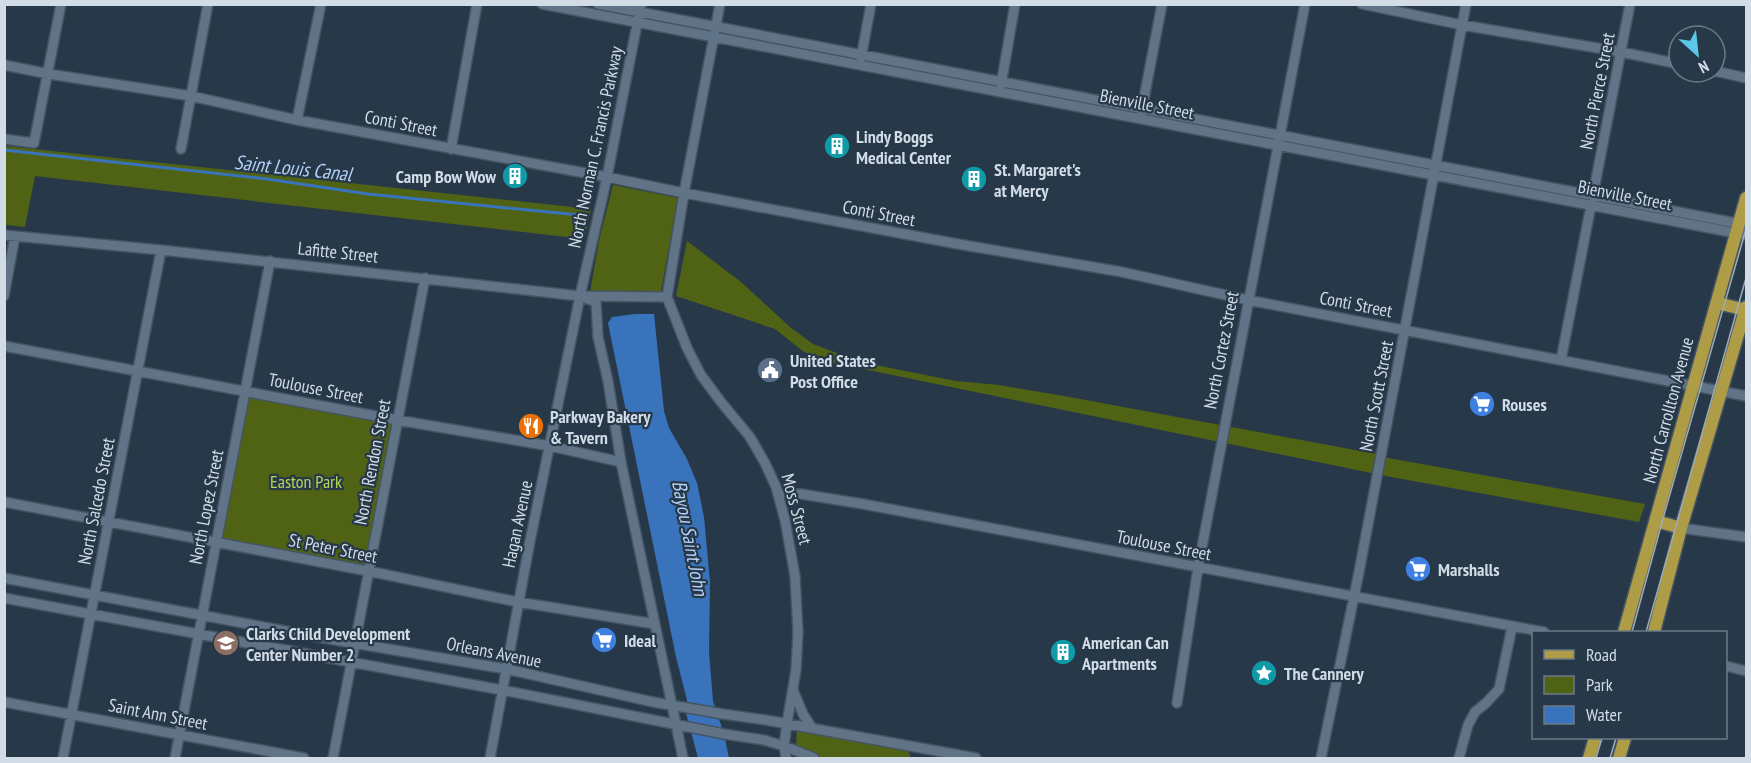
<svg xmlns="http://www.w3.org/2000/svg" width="1751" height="763" font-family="'PT Sans Narrow',sans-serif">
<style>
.green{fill:#506315}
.water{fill:#3973bc}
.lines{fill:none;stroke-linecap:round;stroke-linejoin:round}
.stream{stroke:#3973bc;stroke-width:3}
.minor-casing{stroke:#455462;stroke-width:12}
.major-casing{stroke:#455462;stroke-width:15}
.minor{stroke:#617487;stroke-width:9}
.major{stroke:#ae9c46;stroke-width:12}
.tram{stroke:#9facb8;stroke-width:1.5}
.labels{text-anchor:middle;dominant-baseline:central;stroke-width:4.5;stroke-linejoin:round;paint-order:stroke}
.street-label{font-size:18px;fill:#d1dce6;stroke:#273849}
.poi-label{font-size:18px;font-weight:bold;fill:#d1dce6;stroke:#273849;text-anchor:start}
.park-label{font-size:18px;fill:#b3d656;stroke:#273849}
.water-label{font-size:20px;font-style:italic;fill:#b2d0f7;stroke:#273849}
</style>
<rect width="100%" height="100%" fill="#273849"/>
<!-- green -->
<path class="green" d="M5 146 591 209 584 239 35 176 25 227 5 225Z
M613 185 678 198 661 291 590 292 599 241Z
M687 241 741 282 790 327 813 344 850 358 875 365 956 381 999 385 1064 396 1377 454V456L1645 504 1639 522 1391 477 834 363 804 352 775 329 676 296Z
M244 391 397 420 368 571 216 542Z
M799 730 908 751 910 755V758H823L796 745 797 731Z"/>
<!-- water -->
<path class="water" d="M635 314H654L664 411 669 428 687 459 697 483 704 517 710 582 709 652 713 701 724 734 729 758H698L686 713 687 700 676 657 608 323 612 317Z"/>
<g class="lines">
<!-- stream -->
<path class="stream" d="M4 150 267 179 368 194 579 215"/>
<!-- minor casing -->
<g class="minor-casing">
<path id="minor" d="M542 4 1746 235
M598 4 1746 225
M720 4 684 193 667 297 687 348 701 375 721 402 750 437 765 463 776 487 785 520 795 576 798 632 796 670 787 723 784 746 786 758
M1362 4 1462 25 1621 52 1679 64
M861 58 871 4
M4 65 49 74 191 96 297 120 607 177 684 193 958 244 1122 272 1248 300 1746 396
M1715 71 1746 78
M1001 85 1015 4
M1141 114 1162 4
M297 120 321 4
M4 139 34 143 61 4
M181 149 208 4
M451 149 477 4
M4 235 161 250 580 296 667 297
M4 296 15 236
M585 298 596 302 598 337 608 381 621 462 683 758
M4 346 397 420 550 446 621 462
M1561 360 1630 4
M778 494H801L863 504 1544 632
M4 502 368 571 518 602 655 624
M1681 528 1746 537
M4 578 312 636 506 669 653 702 723 714 766 720 976 758
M4 598 502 690 724 734 764 740 784 746 814 758
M1726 666 1746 671
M793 690 803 714 812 728
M4 702 304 758
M1177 703 1198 568 1305 4
M63 758 161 250
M175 758 270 261
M333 758 425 278
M490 758 530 541 580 296 607 177 641 4
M1321 758 1359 572 1466 4
M1459 758 1468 725 1475 712 1486 703 1499 689 1512 627"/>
</g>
<!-- major casing -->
<g class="major-casing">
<path id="major" d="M1717 303 1746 310
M1656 521 1681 528
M1624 632 1746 198
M1654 632 1681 528 1746 307
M1589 758 1595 738
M1619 758 1625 738"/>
</g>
<!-- minor -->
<use href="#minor" class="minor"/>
<!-- major -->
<use href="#major" class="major"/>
<!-- tram -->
<path class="tram" d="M1632 632 1664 515 1746 229
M1646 632 1746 278
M1596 758 1602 738
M1610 758 1616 738"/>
</g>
<!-- icons -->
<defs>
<g id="building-disc" transform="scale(1.35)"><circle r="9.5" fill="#0f9aa8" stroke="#273849"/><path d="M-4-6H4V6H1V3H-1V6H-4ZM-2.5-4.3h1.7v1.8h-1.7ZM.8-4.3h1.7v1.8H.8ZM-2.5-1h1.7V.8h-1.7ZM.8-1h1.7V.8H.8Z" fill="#fff"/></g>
<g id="civic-disc" transform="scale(1.35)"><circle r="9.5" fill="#5c6f8a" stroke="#273849"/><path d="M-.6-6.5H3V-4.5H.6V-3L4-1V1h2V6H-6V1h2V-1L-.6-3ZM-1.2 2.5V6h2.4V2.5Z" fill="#fff"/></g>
<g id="supermarket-disc" transform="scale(1.35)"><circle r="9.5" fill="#3f7fe0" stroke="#273849"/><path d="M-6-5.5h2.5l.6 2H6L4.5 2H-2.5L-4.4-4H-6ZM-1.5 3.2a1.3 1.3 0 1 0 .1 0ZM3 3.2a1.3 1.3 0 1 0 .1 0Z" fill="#fff"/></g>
<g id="restaurant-disc" transform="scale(1.35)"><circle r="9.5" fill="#e8710a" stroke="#273849"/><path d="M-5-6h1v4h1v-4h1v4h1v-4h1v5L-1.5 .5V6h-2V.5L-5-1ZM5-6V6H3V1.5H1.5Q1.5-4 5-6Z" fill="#fff"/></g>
<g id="school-disc" transform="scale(1.35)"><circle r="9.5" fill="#8d6e63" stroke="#273849"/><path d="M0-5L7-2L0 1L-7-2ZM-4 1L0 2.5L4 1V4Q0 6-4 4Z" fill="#fff"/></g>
<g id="sight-disc" transform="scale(1.35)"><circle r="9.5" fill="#0f9aa8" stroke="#273849"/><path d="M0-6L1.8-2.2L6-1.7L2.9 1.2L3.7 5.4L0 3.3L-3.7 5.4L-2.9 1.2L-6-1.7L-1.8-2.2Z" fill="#fff"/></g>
</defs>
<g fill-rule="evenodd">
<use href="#building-disc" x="837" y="146"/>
<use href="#building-disc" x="515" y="176"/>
<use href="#building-disc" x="974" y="179"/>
<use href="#civic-disc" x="770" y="370"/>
<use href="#supermarket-disc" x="1482" y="404"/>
<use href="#restaurant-disc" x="531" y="426"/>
<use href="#supermarket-disc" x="1418" y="569"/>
<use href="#supermarket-disc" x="604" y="640"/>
<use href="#school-disc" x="226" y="643"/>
<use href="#building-disc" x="1063" y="652"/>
<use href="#sight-disc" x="1264" y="673"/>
</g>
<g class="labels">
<!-- street labels -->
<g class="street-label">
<text transform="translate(1597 91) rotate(-79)">North Pierce Street</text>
<text transform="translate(1147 104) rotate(11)">Bienville Street</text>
<text transform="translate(401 123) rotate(11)">Conti Street</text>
<text transform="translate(595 147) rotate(-78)">North Norman C. Francis Parkway</text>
<text transform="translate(1625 195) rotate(11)">Bienville Street</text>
<text transform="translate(879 213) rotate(11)">Conti Street</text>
<text transform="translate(338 252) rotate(6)">Lafitte Street</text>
<text transform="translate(1356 304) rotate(11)">Conti Street</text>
<text transform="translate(1221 350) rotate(-79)">North Cortez Street</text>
<text transform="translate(316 388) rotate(11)">Toulouse Street</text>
<text transform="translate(1376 396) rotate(-79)">North Scott Street</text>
<text transform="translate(1668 410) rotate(-75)">North Carrollton Avenue</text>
<text transform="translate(372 462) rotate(-79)">North Rendon Street</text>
<text transform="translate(96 501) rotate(-79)">North Salcedo Street</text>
<text transform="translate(206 507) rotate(-79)">North Lopez Street</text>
<text transform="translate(797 509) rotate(75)">Moss Street</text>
<text transform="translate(517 524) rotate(-78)">Hagan Avenue</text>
<text transform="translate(1164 545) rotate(11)">Toulouse Street</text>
<text transform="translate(333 548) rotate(11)">St Peter Street</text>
<text transform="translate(494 652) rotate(11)">Orleans Avenue</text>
<text transform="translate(158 714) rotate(11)">Saint Ann Street</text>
</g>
<!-- poi labels -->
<g class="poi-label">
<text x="856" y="136">Lindy Boggs<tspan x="856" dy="21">Medical Center</tspan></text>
<text x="994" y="169">St. Margaret's<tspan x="994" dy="21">at Mercy</tspan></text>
<text x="496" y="176" text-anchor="end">Camp Bow Wow</text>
<text x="790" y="360">United States<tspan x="790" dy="21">Post Office</tspan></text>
<text x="1502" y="404">Rouses</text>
<text x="550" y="416">Parkway Bakery<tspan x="550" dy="21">&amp; Tavern</tspan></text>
<text x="1438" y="569">Marshalls</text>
<text x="246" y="633">Clarks Child Development<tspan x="246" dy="21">Center Number 2</tspan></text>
<text x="624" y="640">Ideal</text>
<text x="1082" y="642">American Can<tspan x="1082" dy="21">Apartments</tspan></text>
<text x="1284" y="673">The Cannery</text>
</g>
<!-- park labels -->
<g class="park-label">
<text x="306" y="481">Easton Park</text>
</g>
<!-- water labels -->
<g class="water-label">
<text transform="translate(293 168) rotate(6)">Saint Louis Canal</text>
<text transform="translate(690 538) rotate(79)">Bayou Saint John</text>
</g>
</g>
<!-- border -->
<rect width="1751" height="763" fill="none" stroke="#d1dce6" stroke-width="12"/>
<!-- legend -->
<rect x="1532" y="631" width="195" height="108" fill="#273849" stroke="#6b7a88" stroke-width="1.5"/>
<rect x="1544" y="650" width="30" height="9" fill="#ae9c46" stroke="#6b7a88" stroke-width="1.5"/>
<text x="1586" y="661" font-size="18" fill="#d1dce6">Road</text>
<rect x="1544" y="676" width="30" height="18" fill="#506315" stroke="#6b7a88" stroke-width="1.5"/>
<text x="1586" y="691" font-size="18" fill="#d1dce6">Park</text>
<rect x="1544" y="706" width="30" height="18" fill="#3973bc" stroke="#6b7a88" stroke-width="1.5"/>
<text x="1586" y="721" font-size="18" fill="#d1dce6">Water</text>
<!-- north arrow -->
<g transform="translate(1697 54) rotate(153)"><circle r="28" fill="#273849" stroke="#6b7a88" stroke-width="1.5"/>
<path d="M0-4.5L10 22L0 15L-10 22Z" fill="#5ac8e6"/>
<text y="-9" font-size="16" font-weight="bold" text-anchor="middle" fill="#d1dce6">N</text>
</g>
</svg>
